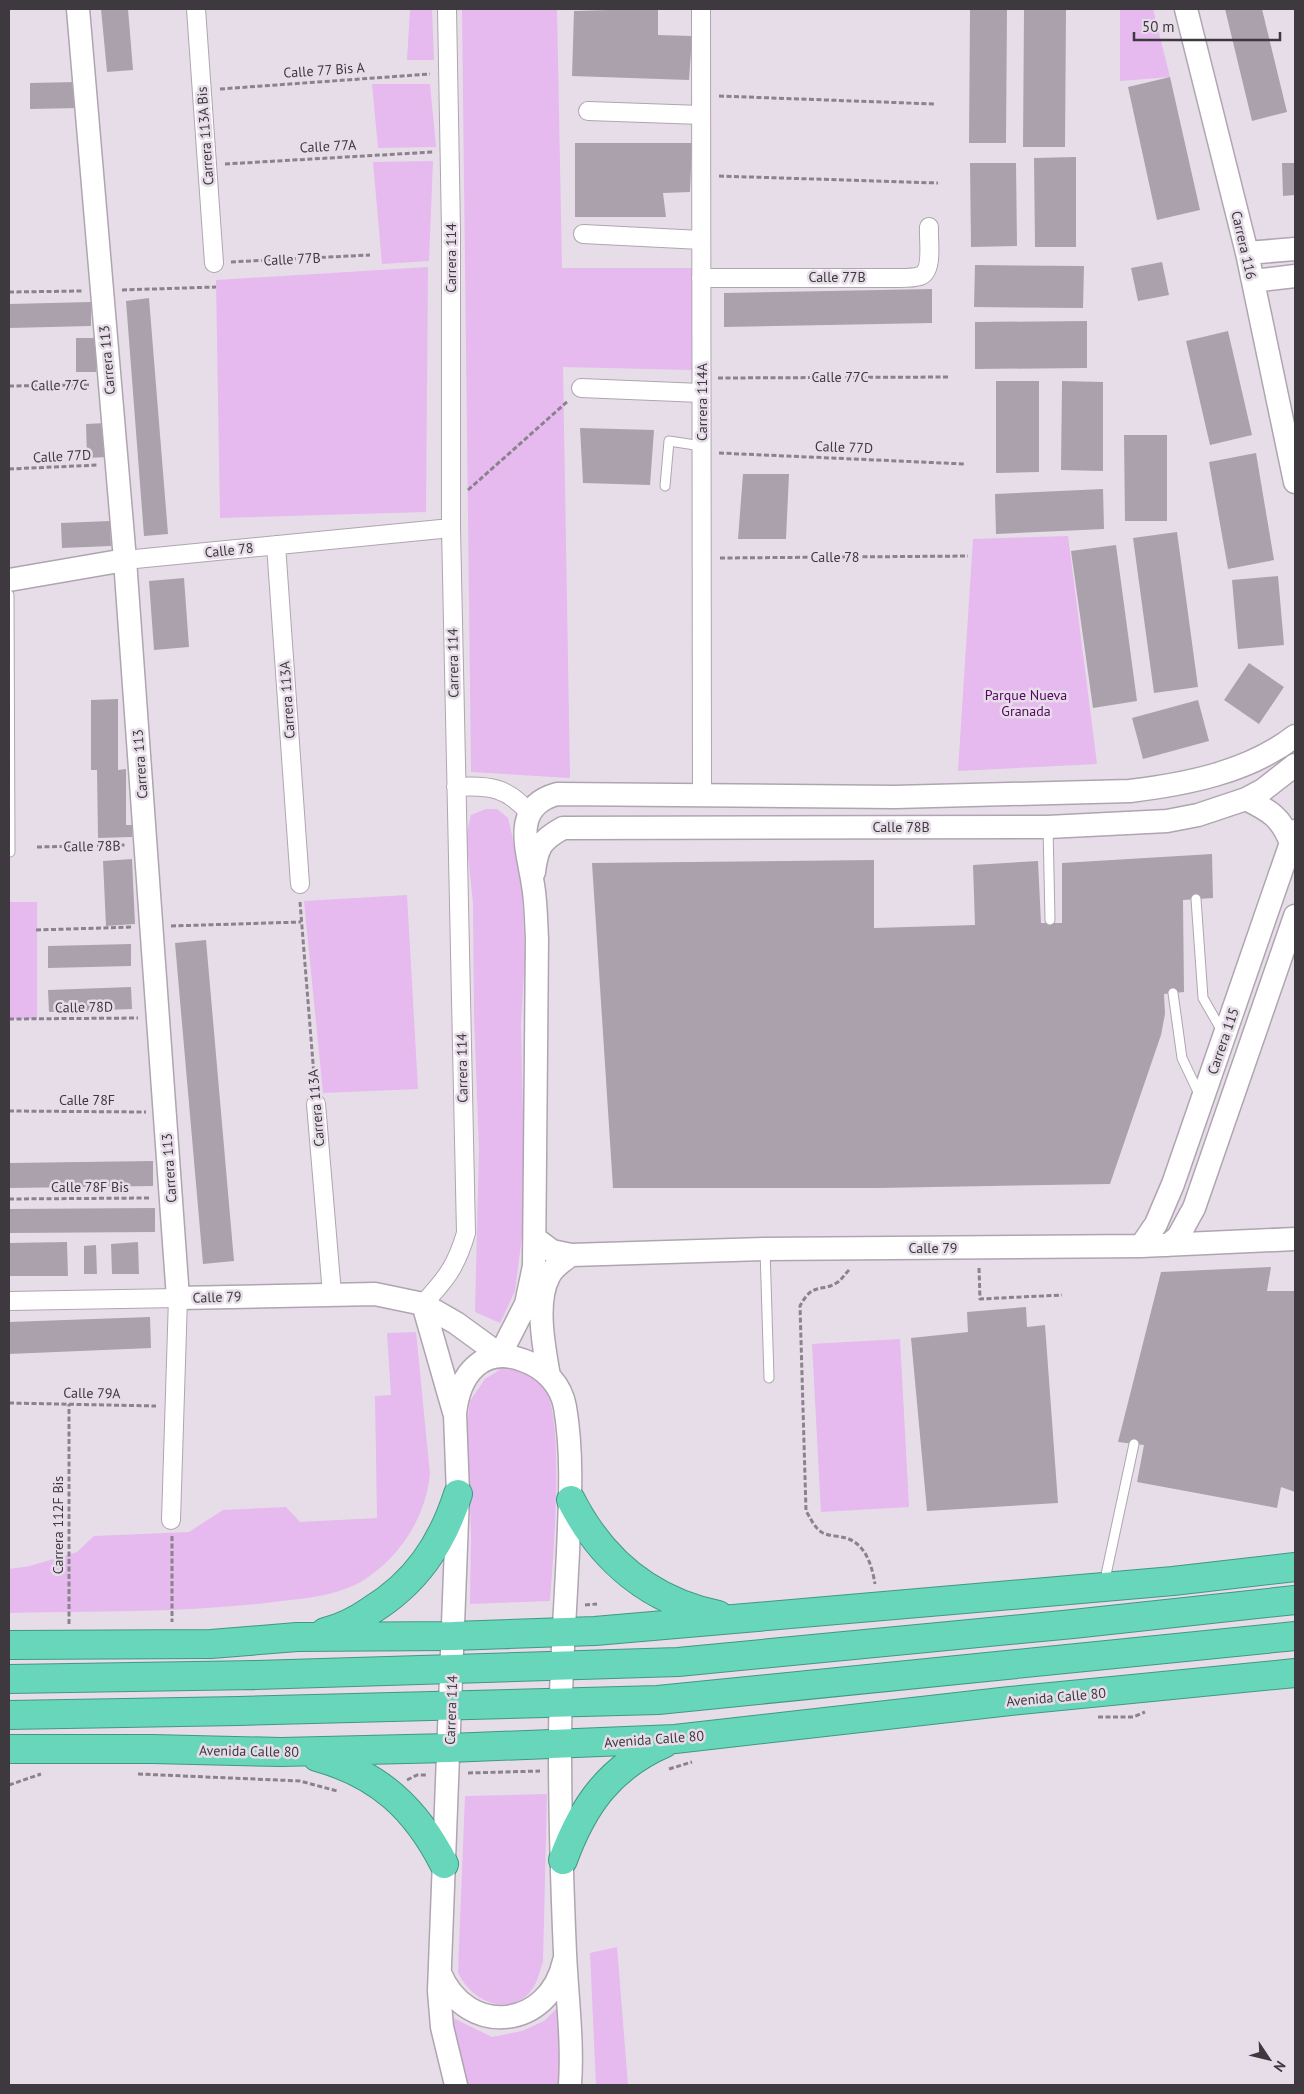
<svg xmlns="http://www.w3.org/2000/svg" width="1304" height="2094" font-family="'PT Sans',sans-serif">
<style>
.green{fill:#e6b9ef}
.building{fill:#aba1ac}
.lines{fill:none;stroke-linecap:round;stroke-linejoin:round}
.service-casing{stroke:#afa5b0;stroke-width:11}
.minor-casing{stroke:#afa5b0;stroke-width:20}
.tertiary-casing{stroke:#afa5b0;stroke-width:25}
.trunk-casing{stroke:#409884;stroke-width:30}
.path{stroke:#8a838b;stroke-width:3;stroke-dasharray:5 2.5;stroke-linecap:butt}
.service{stroke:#fff;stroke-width:9}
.minor{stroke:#fff;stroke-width:18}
.tertiary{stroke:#fff;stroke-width:22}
.trunk{stroke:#67d6bb;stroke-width:28}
.labels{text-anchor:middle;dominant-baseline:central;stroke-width:5;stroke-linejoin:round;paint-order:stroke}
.street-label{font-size:14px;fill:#3d393e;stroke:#e7dde9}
.park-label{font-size:14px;fill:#550462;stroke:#e7dde9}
</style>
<rect width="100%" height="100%" fill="#e7dde9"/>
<!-- green -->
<path class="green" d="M410 9H432L434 60H407Z
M462 9H557L562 268H692V370L563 367 570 778 471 772Z
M1120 9H1153L1170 77 1120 81Z
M372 84H430L436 147 378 148Z
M433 161 429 261 382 264 373 162Z
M428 267 426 512 220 518 216 280Z
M1068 536 1097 764 958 771 973 539Z
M486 809H497L508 818 512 835 522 893 525 956 521 1024 525 1213 515 1291 500 1323 475 1312 479 1149 474 1015 473 903 466 836 471 815Z
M407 895 418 1089 323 1093 304 901Z
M9 902H37V1019H9Z
M416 1332 430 1474C426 1514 404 1551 371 1575 344 1596 306 1598 274 1602 186 1613 97 1611 9 1613V1569L30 1566 77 1552 94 1536 189 1532 223 1510 286 1507 300 1522 377 1518 375 1396 391 1395 387 1333Z
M900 1339 909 1507 821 1512 812 1344Z
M501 1369C517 1369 535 1374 545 1389 565 1420 553 1559 550 1601L470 1604 471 1533 467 1424 470 1401 485 1379Z
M547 1794 543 1962C540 1970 538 1980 533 1988 511 2020 470 2001 458 1972L465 1796Z
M617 1947 628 2085H596L590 1953Z
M557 2008 560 2085H465L451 2017 492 2037 522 2031 544 2021Z"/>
<!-- building -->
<path class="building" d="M101 9H128L133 70 107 72Z
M647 9H658V35L692 36 689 80 572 76 574 11Z
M970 9H1007L1006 143H969Z
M1225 9H1262L1287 112 1252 121Z
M1024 10H1066L1065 147H1023Z
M1170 77 1200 210 1157 220 1128 87Z
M77 82 78 108 30 109V83Z
M575 143H692L690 192 663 193 666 217H575Z
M1076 157V247H1035L1034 158Z
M970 163H1016L1017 246 971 247Z
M1282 163H1295V195L1283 196Z
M1162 262 1169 295 1138 301 1131 268Z
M975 265 1084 266 1083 308 974 307Z
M932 289V323L724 327V293Z
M149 298 168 534 144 536 126 301Z
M91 302V326L9 328V304Z
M1087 321V368L975 369V322Z
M1228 331 1252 435 1210 445 1186 341Z
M76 338H96V372H76Z
M996 381H1039V472L996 473Z
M1062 381 1103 382V471L1061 470Z
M106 423 107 457 87 458 86 424Z
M580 428 654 430 650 485 583 483Z
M1124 435H1167V521H1125Z
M1256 453 1274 560 1228 569 1209 462Z
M743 474H789L786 539H738Z
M1103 489 1104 529 996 534 995 494Z
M110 521 111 546 62 548 61 523Z
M1177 532 1198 687 1154 693 1133 538Z
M1116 545 1137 701 1093 708 1071 551Z
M1278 576 1284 645 1238 649 1232 580Z
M184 578 189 647 154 650 149 581Z
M1249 663 1284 687 1259 724 1224 700Z
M118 699V770L126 769V825H132V837L98 838 97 770H91V700Z
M1198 700 1209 741 1143 759 1132 718Z
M1212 854 1213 898 1183 900 1184 992 1164 994 1165 1014 1161 1035 1110 1184 878 1188H613L592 863 874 860V928L975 925 973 865 1038 861 1041 923H1062V863Z
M132 859 135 924 106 926 103 861Z
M206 940 234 1261 203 1264 175 943Z
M131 944V966L48 968V946Z
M131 987 132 1009 49 1012 48 990Z
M153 1161V1186L9 1188V1163Z
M155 1208V1232L9 1233V1209Z
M67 1242 68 1276H9V1243Z
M138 1242 139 1274H112L111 1244Z
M96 1245 97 1274H84V1246Z
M1271 1267 1267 1291H1295V1492L1281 1487 1277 1508 1137 1482 1144 1445 1118 1442 1161 1272Z
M1026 1307 1027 1327 1045 1325 1058 1503 927 1511 911 1338 968 1332 967 1312Z
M150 1317 151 1348 9 1354V1322Z"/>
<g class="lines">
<!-- service casing -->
<g class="service-casing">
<path id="service" d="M665 486 669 441 702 446
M9 595 10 852
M1048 827 1050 920
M1196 899 1203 998 1222 1031
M1173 993 1182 1058 1200 1096
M765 1249 769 1378
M1104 1584 1134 1444"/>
</g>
<!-- minor casing -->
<g class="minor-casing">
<path id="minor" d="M196 9 214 263
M701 9 702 795
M588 111 701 115
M583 234 701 240
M701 278H900C906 278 914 278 920 276 934 271 928 239 929 227
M581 388 701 393
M276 545 300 884
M125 560 451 528
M456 787C489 785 508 787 530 814
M316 1104 332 1294
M9 1301 178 1298 171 1520
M423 1304C446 1279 456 1267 466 1233L451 528V230L447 9"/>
</g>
<!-- tertiary casing -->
<g class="tertiary-casing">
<path id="tertiary" d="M78 9 125 560 178 1298 375 1294 423 1304 456 1323 500 1355
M1186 9 1247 253 1295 482
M1247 253 1295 249
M1253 281 1295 276
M9 580 125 560
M1246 799C1270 811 1281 817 1291 843
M534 872C537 847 541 840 563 828L1048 827 1167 821 1198 815 1246 799 1263 790 1295 765
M536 1239 552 1251 571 1255 765 1249 1141 1246 1295 1239
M1168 1245 1178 1237 1194 1208 1295 916
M1141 1246 1156 1224 1173 1184 1295 831
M423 1304 454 1412
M500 1355 526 1304 534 1266 537 939C536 921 536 902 533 885 528 850 510 807 557 794L895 797 1130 791C1187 784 1249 772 1295 736
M549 1376C544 1348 535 1302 549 1276 553 1267 563 1261 571 1255
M440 1973C467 2038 549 2029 564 1961
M456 2085 442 2027 439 1991 458 1494 455 1414C459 1374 483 1344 525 1361 545 1368 561 1385 565 1407 573 1454 570 1504 568 1552 565 1616 560 1680 560 1744 560 1813 562 1884 565 1953 567 1998 573 2040 570 2085"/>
</g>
<!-- trunk casing -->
<g class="trunk-casing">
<path id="trunk" d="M571 1500C602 1561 651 1601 718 1615
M325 1632C341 1628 357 1620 370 1611 416 1583 442 1544 458 1494
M9 1645 211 1644 297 1637 453 1636 595 1631 1173 1581 1295 1567
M9 1679 256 1675 678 1662 1073 1624 1295 1600
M9 1715 239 1711 658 1700 1295 1636
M9 1749H152L281 1752 449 1748 675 1739 1010 1701 1295 1673
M317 1757C379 1774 416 1809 444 1864
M563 1860C583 1805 610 1767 665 1743"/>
</g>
<!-- path -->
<path class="path" d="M220 89 430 74
M719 96 935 104
M225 164 433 152
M719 176 938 183
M231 262 370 255
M122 290 216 287
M9 292 83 291
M718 378 950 377
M9 386 91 385
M719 453 965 464
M9 469 98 465
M468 490 568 401
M720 558 968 556
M37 847 127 845
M300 902 315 1088
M171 926 301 922
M36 930 133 927
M9 1019 138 1018
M9 1111 146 1112
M9 1199 151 1198
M979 1268 980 1299 1062 1295
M849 1270C845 1274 842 1279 838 1282 822 1293 813 1281 800 1306L806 1511C811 1519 815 1529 823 1533 829 1536 839 1536 846 1538 866 1544 872 1566 875 1584
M9 1403 156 1406
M172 1536V1622
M585 1605 597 1604
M69 1624V1404
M1098 1717H1133L1145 1712
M669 1769 692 1762
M468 1773 540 1771
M138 1774 300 1781 337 1791
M407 1780 417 1775H427
M9 1785 41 1774"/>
<!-- service -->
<use href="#service" class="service"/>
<!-- minor -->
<use href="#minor" class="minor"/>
<!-- tertiary -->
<use href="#tertiary" class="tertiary"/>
<!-- trunk -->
<use href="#trunk" class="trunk"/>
</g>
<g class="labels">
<!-- street labels -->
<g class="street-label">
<text transform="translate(324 70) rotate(-4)">Calle 77 Bis A</text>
<text transform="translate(205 136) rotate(-94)">Carrera 113A Bis</text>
<text transform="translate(328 146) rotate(-3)">Calle 77A</text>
<text transform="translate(1244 245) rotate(77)">Carrera 116</text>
<text transform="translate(451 258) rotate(-90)">Carrera 114</text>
<text transform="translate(292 259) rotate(-3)">Calle 77B</text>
<text x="837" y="277">Calle 77B</text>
<text transform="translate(107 360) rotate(-95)">Carrera 113</text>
<text x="840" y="377">Calle 77C</text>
<text transform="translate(59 385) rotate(-1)">Calle 77C</text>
<text transform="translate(702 402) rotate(-90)">Carrera 114A</text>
<text transform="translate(844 447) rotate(2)">Calle 77D</text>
<text transform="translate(62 456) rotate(-3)">Calle 77D</text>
<text transform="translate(229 550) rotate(-6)">Calle 78</text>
<text x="835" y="557">Calle 78</text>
<text transform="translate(453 663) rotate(-91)">Carrera 114</text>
<text transform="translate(287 700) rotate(-94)">Carrera 113A</text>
<text transform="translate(140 764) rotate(-94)">Carrera 113</text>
<text x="901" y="827">Calle 78B</text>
<text transform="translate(92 846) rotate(-1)">Calle 78B</text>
<text transform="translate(84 1007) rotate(-1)">Calle 78D</text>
<text transform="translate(1223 1041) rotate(-71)">Carrera 115</text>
<text transform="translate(462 1068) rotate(-91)">Carrera 114</text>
<text x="87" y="1100">Calle 78F</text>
<text transform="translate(316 1108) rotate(-95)">Carrera 113A</text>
<text transform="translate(169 1168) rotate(-94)">Carrera 113</text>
<text x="90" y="1187">Calle 78F Bis</text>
<text x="933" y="1248">Calle 79</text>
<text transform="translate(217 1297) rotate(-2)">Calle 79</text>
<text transform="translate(92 1393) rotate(1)">Calle 79A</text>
<text transform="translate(58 1525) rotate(-90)">Carrera 112F Bis</text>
<text transform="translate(1056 1697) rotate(-5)">Avenida Calle 80</text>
<text transform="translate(451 1710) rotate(-88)">Carrera 114</text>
<text transform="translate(654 1739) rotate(-4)">Avenida Calle 80</text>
<text transform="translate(249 1751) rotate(1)">Avenida Calle 80</text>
</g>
<!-- park labels -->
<g class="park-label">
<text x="1026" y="695">Parque Nueva<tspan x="1026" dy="16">Granada</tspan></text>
</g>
</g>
<!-- border -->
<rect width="1304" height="2094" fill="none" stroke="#3d393e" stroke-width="20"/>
<!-- north arrow -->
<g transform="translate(1269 2059) rotate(125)" stroke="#e7dde9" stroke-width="4" paint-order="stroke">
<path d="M0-4L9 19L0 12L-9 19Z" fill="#3d393e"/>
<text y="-8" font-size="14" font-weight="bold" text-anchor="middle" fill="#3d393e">N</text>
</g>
<!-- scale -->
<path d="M1134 32v8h146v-8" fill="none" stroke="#3d393e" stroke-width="2.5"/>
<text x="1142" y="32" font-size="15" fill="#3d393e" stroke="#e7dde9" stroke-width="4" paint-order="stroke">50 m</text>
</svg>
